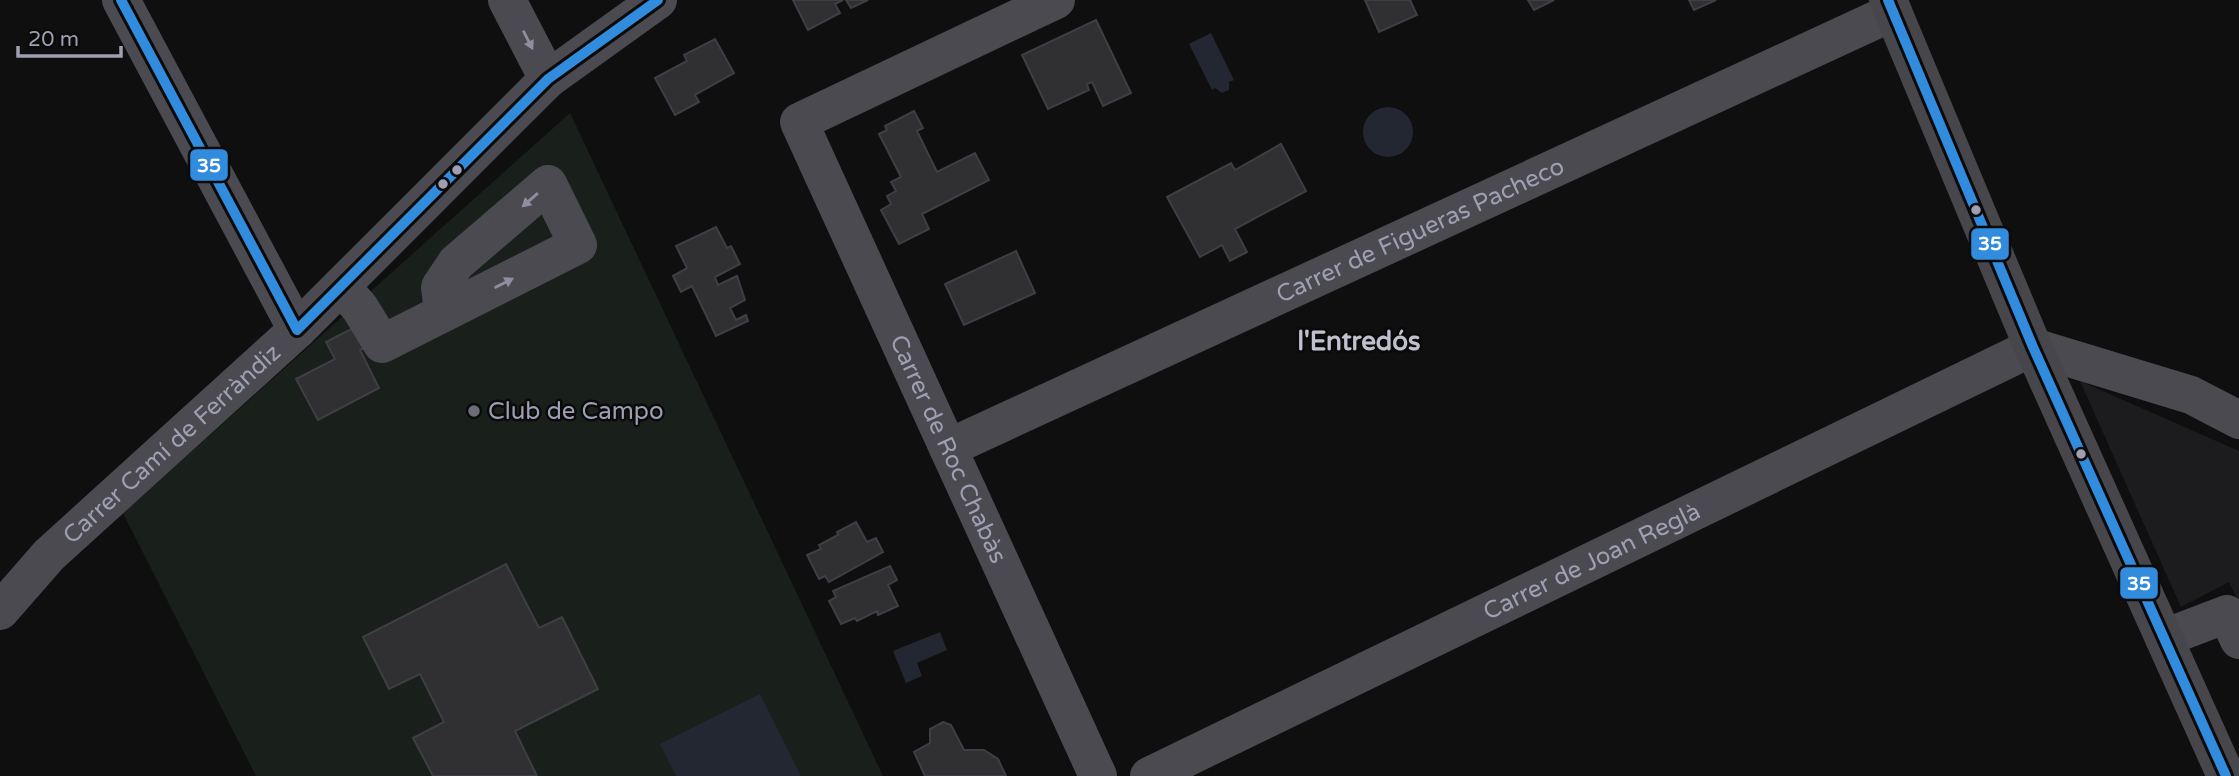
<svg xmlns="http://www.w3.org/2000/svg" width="2239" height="776" font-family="'Varela Round',sans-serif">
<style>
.built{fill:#1c1c1e}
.green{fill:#19201c}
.water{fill:#232731}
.building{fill:#303033;stroke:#3e3e44;stroke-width:2}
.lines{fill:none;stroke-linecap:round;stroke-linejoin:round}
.minor{stroke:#4a4a50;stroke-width:38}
.major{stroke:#46464b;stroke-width:38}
.bus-1-casing{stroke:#0a0a0b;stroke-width:16}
.bus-1{stroke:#318cde;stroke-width:10}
.oneway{fill:#8e8e9f}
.bus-dot{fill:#9f9fb3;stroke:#0a0a0b;stroke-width:2.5}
.poi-dot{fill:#6d6d7a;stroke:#0a0a0b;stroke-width:2.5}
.labels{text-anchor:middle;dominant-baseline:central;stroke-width:5;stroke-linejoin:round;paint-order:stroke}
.street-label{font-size:24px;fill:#9f9fb3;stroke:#0a0a0b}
.poi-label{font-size:24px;fill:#9f9fb3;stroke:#0a0a0b;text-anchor:start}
.neighbourhood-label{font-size:26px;font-weight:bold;fill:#c0c0ce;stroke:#0a0a0b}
.line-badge{stroke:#0a0a0b;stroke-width:2.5}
.badge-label{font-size:19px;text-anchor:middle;font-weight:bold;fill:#fff}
</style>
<rect width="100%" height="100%" fill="#0f0f10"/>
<!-- built -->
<path class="built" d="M2080 381 2239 451V603L2229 582 2181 607Z"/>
<!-- green -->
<path class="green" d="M570 113 883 776H256L123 513Z"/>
<!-- water -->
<path class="water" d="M1211 33 1234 80 1229 82V90L1222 93 1215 88 1212 90 1189 44Z
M1363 132a25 25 0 1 1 50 0a25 25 0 1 1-50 0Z
M940 632 947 650 917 663 922 676 906 683 893 651Z
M760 694 801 776H676L660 744Z"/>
<!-- building -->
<path class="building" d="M793 0H843L835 4 840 13 808 30Z
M846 0H868L851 8Z
M1365 0H1410L1417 15 1379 32Z
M1528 0H1554L1534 10Z
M1689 0H1716L1694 10Z
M1096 20 1131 93 1103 106 1092 82 1087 84 1089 90 1048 109 1022 55Z
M715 39 734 73 695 95 699 102 675 115 655 78 687 61 684 55Z
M914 111 923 128 917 131 937 172 975 153 989 180 922 214 929 229 899 244 881 210 891 204 887 196 896 191 891 182 901 177 879 134 887 130 885 126Z
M1281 144 1306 191 1235 229 1247 252 1230 261 1222 245 1200 257 1167 197 1231 163 1235 170Z
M716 227 727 248 731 246 740 264 715 277 718 285 737 276 745 300 730 308 736 320 746 315 748 321 716 336 692 286 681 292 673 276 687 268 676 246Z
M1016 251 1035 293 964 325 945 284Z
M361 324 371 345 360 350 379 388 318 420 296 379 335 359 326 342Z
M856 522 867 542 876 538 883 552 829 582 825 576 819 579 807 555 821 549 819 545 838 535 837 532Z
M506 564 539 628 562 617 598 689 515 731 537 776H433L413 738 444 722 420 674 389 689 363 637Z
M890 566 897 580 888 585 898 606 878 615 877 611 857 621 855 618 841 624 829 601 836 597 833 591Z
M943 722 951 725 964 750H984L998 759 1006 776H925L914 752 930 743V729Z"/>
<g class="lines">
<!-- minor -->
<g class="minor">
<path d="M121 0 297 330"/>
<path d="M507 0 548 79"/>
<path id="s1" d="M1056 0 799 122 1098 776"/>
<path d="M341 286 360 308 382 344 578 245 548 184 456 263 440 287 443 313"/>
<path id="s2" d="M948 448 1893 12"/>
<path id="s3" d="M0 611 49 555 297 330 548 79 658 0"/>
<path d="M2164 638 2227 614 2239 640"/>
<path id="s4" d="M1149 776 2033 347 2191 395 2239 420"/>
</g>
<!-- major -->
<path class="major" d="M1888 0 2033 347 2226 776"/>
<!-- bus-1 casing -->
<g class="bus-1-casing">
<path id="bus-1" d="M121 0 297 330
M1888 0 2033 347 2226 776
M297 330 548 79 658 0"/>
</g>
<!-- bus-1 -->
<use href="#bus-1" class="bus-1"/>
</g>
<!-- one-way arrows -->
<defs><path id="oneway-solid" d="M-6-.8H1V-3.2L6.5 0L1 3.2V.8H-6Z" transform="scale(1.75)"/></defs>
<g class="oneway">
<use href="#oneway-solid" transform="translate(528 40) rotate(63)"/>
<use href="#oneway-solid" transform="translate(530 200) rotate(139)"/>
<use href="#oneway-solid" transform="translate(504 283) rotate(-27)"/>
</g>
<!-- markers -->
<g class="bus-dot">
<circle cx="457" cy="170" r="6"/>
<circle cx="443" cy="184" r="6"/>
<circle cx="1976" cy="210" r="6"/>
<circle cx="2081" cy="454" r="6"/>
</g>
<circle class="poi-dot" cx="474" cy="411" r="7"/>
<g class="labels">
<!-- street labels -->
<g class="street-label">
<text stroke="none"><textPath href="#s2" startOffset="520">Carrer de Figueras Pacheco</textPath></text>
<text stroke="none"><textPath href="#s3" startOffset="240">Carrer Camí de Ferràndiz</textPath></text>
<text stroke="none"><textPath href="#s1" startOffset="644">Carrer de Roc Chabàs</textPath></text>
<text stroke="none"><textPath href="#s4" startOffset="492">Carrer de Joan Reglà</textPath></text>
</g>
<!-- poi labels -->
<g class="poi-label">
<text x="488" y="411">Club de Campo</text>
</g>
<!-- neighbourhood labels -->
<g class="neighbourhood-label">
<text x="1359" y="341">l'Entredós</text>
</g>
</g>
<g class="line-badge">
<rect x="189" y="148" width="40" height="34" rx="7" fill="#318cde"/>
<rect x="1970" y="227" width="40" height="34" rx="7" fill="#318cde"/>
<rect x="2119" y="566" width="40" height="34" rx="7" fill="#318cde"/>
</g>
<g class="badge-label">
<text x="209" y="172">35</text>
<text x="1990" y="250">35</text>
<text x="2139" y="590">35</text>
</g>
<!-- scale -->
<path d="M18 46v10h103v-10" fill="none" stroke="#9f9fb3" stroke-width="3.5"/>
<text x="28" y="46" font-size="21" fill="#9f9fb3" stroke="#0a0a0b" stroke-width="5" paint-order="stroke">20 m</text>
</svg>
